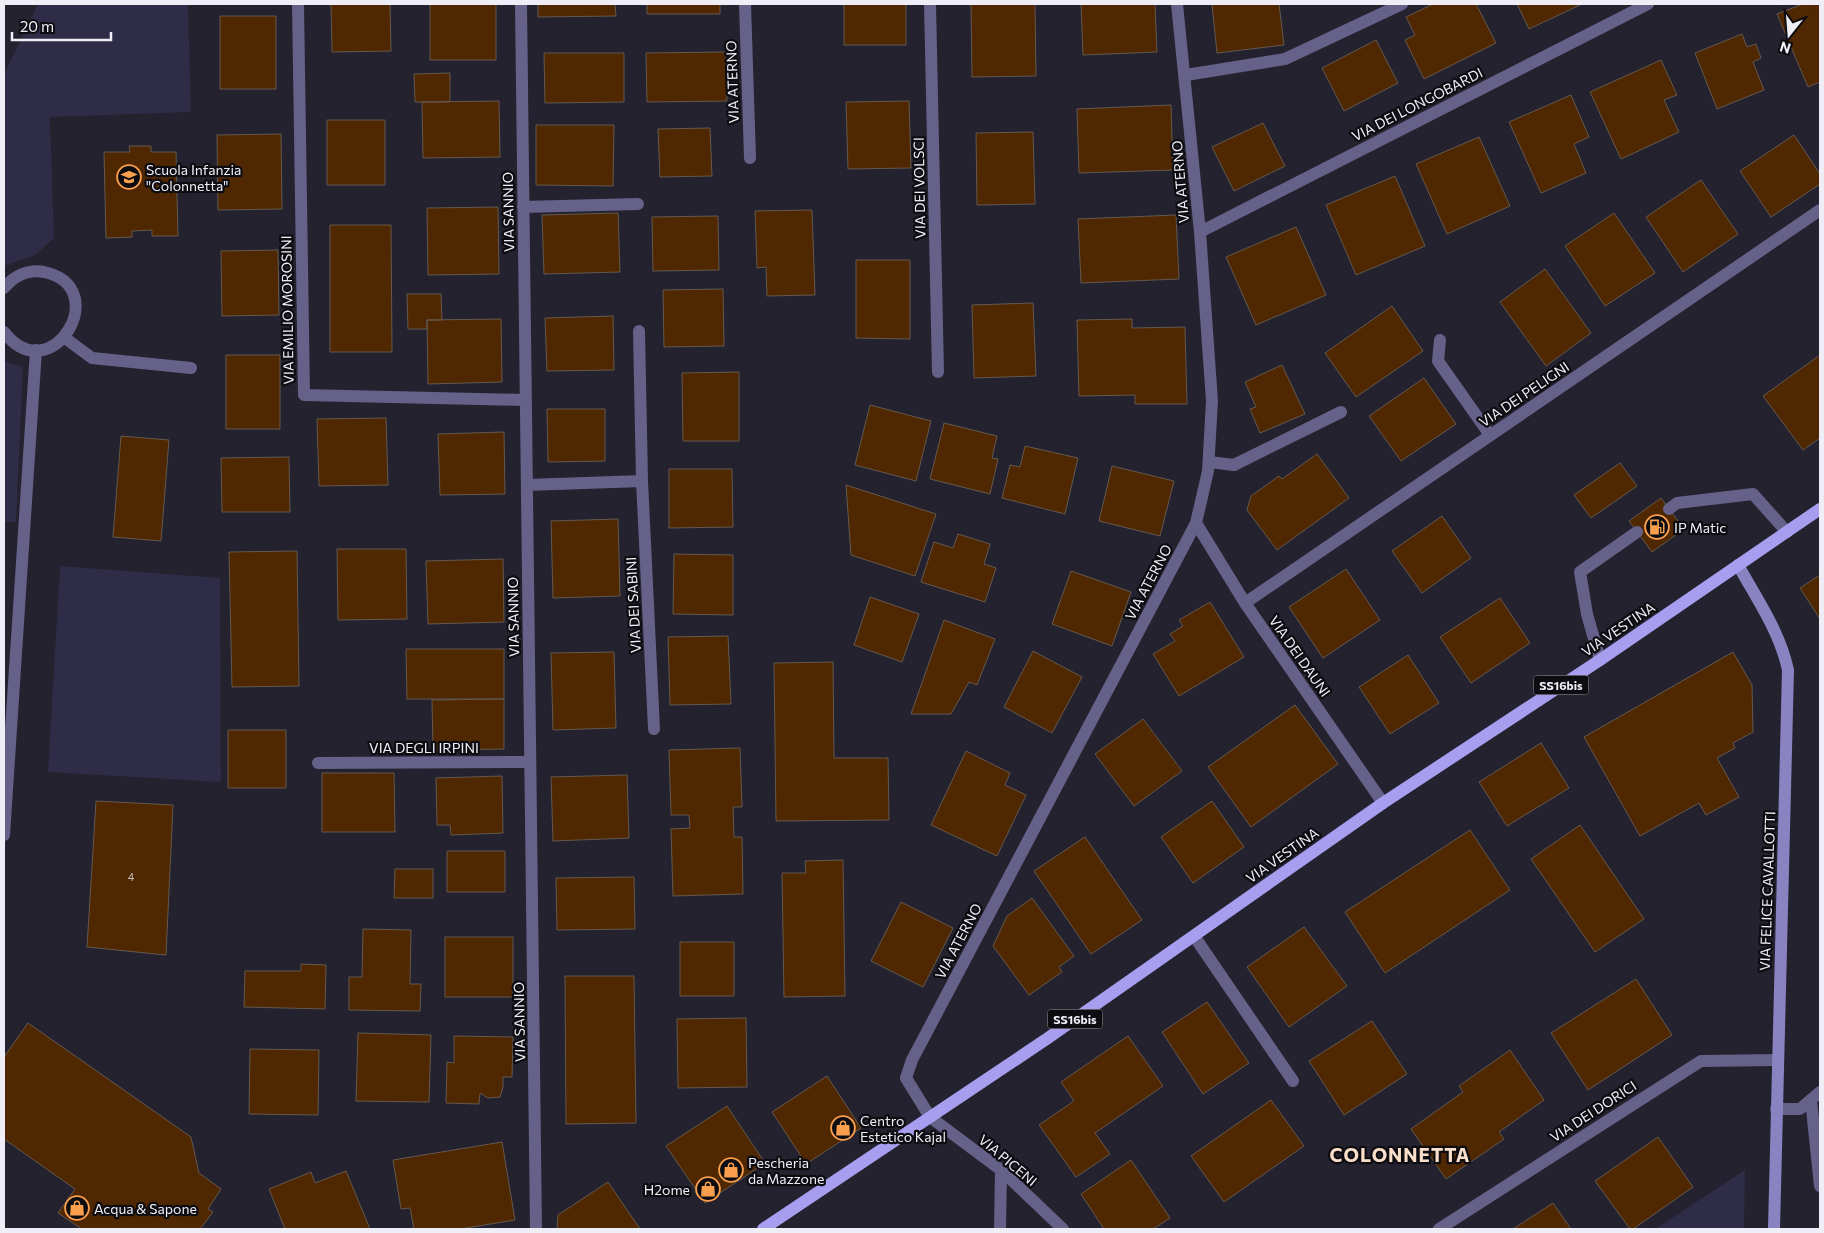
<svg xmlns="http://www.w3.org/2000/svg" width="1824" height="1233" font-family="Commissioner,sans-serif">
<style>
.green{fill:#2f2c47}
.building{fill:#4f2700;stroke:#65594f}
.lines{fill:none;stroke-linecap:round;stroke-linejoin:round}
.lane{stroke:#656188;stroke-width:12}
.street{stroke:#656188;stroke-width:12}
.secondary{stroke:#8a83c2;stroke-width:12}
.primary{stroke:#a79eef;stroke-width:12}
.labels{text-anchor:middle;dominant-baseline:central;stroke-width:4.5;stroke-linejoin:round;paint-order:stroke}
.number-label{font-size:11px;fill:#c7bcb9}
.shield{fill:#0c0c11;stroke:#abaab2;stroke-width:1}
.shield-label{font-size:12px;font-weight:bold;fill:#efeef7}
.street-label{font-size:14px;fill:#efeef7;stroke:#0c0c11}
.poi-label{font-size:14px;fill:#efeef7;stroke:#0c0c11;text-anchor:start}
.district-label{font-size:19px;font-weight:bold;letter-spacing:1px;fill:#f9dfca;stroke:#0c0c11}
</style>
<rect width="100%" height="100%" fill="#23222e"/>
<!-- green -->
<path class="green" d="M38 4H188L191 112 50 117 54 238 35 255 4 266V74Z
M4 361 23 367 16 522H4Z
M60 566 220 578 221 782 48 772Z
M1745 1170 1744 1229H1655Z"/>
<!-- building -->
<path class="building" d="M331 4H390L391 51 332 52Z
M430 4H496V60H430Z
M538 4H615L616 16 538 17Z
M647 4H720V14H647Z
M844 4H906V45H844Z
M971 4H1035L1036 76 972 77Z
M1081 4H1155L1157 52 1083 55Z
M1212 4H1279L1284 45 1217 53Z
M1433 4H1476L1496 43 1424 79 1405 40 1415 35 1406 17Z
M1517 4H1582L1529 29Z
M1803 4H1820V82L1808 87 1777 14Z
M220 16H276V89H220Z
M1742 34 1747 47 1756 44 1761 58 1753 62 1764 90 1717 109 1695 53Z
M1376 40 1398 83 1344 111 1322 68Z
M726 52 727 101 647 102 646 53Z
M544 53H624V102L545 103Z
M1661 60 1677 95 1664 100 1679 132 1621 159 1590 92Z
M450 73V102H415L414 74Z
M1571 95 1589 137 1574 144 1586 173 1541 193 1509 122Z
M499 101 500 157 423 158 422 102Z
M909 101 911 168 848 169 846 102Z
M1171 105 1173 170 1079 173 1077 109Z
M327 120H385V185H327Z
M1263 123 1285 166 1234 191 1212 147Z
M536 125H614L613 186 536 185Z
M710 128 712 176 660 177 658 129Z
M1033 132 1035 204 977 205 976 133Z
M281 134 282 209 218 210 217 135Z
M1794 135 1820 174V184L1771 217 1740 171Z
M1479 137 1510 206 1447 234 1416 164Z
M129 146H151V152H176L178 236H152V230L132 231V237L106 238 104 152H130Z
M1395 176 1425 246 1356 275 1326 205Z
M1701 180 1738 234 1683 272 1646 217Z
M498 207 499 274 428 275 427 208Z
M812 210 815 295 767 296 766 267 757 268 755 211Z
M618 213 620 272 544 274 542 215Z
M1614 213 1655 273 1605 306 1565 246Z
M1176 215 1179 279 1081 283 1078 219Z
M718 216 719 270 653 271 652 217Z
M330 225H391L392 352H330Z
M1296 227 1326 295 1256 325 1226 257Z
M278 250 279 315 222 316 221 251Z
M856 260H910V339L856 338Z
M1545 269 1591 333 1546 366 1500 302Z
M723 289 724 346 664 347 663 290Z
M407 294H441L442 320H427V329H408Z
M1033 303 1036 376 974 378 972 305Z
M1392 306 1423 351 1356 397 1325 353Z
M613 316 614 370 547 371 545 318Z
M501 319 502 382 428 384 427 320Z
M1132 319V328L1185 327 1187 404H1135V395L1079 396 1077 320Z
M226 355H280V429H226Z
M1820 355V438L1803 450 1763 396Z
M1282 365 1305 414 1260 433 1250 409 1256 407 1245 382Z
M739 372V441H683L682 373Z
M1424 378 1456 424 1401 461 1369 416Z
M870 405 931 421 916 481 855 465Z
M547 409H605V461L548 462Z
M386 418 388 485 319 486 317 419Z
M944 423 997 436 992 458 998 459 990 494 930 479Z
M504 432 505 494 440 495 438 434Z
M121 436 169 440 161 541 113 537Z
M1025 446 1078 458 1065 514 1002 498 1010 465 1020 467Z
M1317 454 1349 498 1277 550 1247 510 1251 496 1279 476 1282 479Z
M289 457 290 512H222L221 458Z
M1620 463 1637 486 1591 518 1574 495Z
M1112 466 1174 481 1160 536 1099 521Z
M669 469H732L733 527 669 528Z
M846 485 936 514 915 576 851 555Z
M1661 498 1684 529 1652 552 1629 521Z
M1442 516 1471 558 1422 593 1392 551Z
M618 519 620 596 553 598 551 521Z
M958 534 990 544 984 564 996 568 985 602 921 582 934 542 953 548Z
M337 549H406L407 619 338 620Z
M297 551 299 686 232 687 229 552Z
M674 554 733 555V615L673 614Z
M503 559 504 622 428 624 426 561Z
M1346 569 1380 620 1323 658 1289 607Z
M1071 571 1131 592 1112 646 1052 624Z
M1820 575V619L1800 588Z
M870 597 919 614 902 662 854 645Z
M1500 598 1530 643 1471 683 1440 637Z
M1210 602 1244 657 1179 696 1153 654 1175 641 1170 634 1183 626 1179 620Z
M944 620 995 639 977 685 969 682 951 714H911Z
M728 636 731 704 670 705 668 637Z
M406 649H504V699H407Z
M1033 651 1082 677 1052 733 1004 707Z
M614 652 616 728 553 730 551 653Z
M1733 652 1752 685 1753 732 1733 743 1735 748 1717 758 1739 797 1706 815 1699 803 1640 836 1584 737Z
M1408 655 1439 703 1390 734 1359 687Z
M833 662 834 758H888L889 820 776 821 774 663Z
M504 699V749L433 750 432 700Z
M1295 705 1338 764 1251 827 1208 767Z
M1143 719 1182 771 1134 806 1095 754Z
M228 730H286V788H228Z
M1541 743 1569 788 1507 826 1479 782Z
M740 748 742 807H733L734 837H742L743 894 673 896 671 829 690 828 689 815H671L669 750Z
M966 751 1010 773 1005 785 1026 795 997 856 931 825Z
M322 773H394L395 832H322Z
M627 775 629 838 553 841 551 777Z
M502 776 503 833 451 835 450 825H437L436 778Z
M96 801 173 805 166 955 87 947Z
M1212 801 1244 847 1193 883 1161 837Z
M1580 825 1644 919 1595 952 1531 859Z
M1470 830 1510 890 1385 973 1345 912Z
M1085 837 1142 920 1091 954 1034 871Z
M447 851H505V892H447Z
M843 860 845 996 784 997 782 873H806L805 861Z
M395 869H433V898H394Z
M634 877 635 929 557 930 556 878Z
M1032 898 1074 956 1059 967 1062 972 1029 995 993 946 1007 916Z
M901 902 953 928 923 987 871 961Z
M1304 927 1347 986 1289 1027 1247 967Z
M363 929 411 930 410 984H421L420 1011 349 1010V977H362Z
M445 937H513V997H445Z
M680 942H734V996H680Z
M301 964 326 965 325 1009 244 1007 245 971H301Z
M565 976H634L636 1123 566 1124Z
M1636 979 1672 1035 1588 1090 1551 1033Z
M1207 1002 1249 1063 1203 1094 1162 1032Z
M746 1018 747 1087 678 1088 677 1019Z
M1372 1021 1407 1074 1344 1115 1309 1061Z
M28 1023 191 1137 199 1173 221 1189 208 1209 213 1212 200 1229H82L58 1213 75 1189 4 1139V1057Z
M358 1033 431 1035 429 1102 356 1101Z
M454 1036 513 1037 512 1077H503V1087L500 1097 488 1098 480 1093 479 1104 446 1103 447 1062 454 1063Z
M1128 1036 1163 1086 1095 1133 1110 1154 1076 1177 1039 1125 1074 1101 1061 1082Z
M250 1049 319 1050 318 1115 249 1114Z
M1510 1050 1544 1100 1499 1132 1504 1139 1446 1179 1411 1129 1463 1092 1459 1086Z
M827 1076 861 1128 806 1164 772 1112Z
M1271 1100 1304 1146 1224 1202 1191 1156Z
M727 1106 765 1163 705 1203 666 1146Z
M1658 1137 1693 1187 1633 1229H1630L1595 1181Z
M502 1142 515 1220 460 1229H414L410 1208 401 1209 393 1160Z
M1131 1160 1170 1218 1153 1229H1104L1081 1194Z
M346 1171 370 1229H285L269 1189 311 1172 315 1183Z
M608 1182 640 1229H557L558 1215Z
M1553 1203 1571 1229H1513Z"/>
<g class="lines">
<!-- lane -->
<path class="lane" d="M1186 75 1285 59 1402 4
M639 331 642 481
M1440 340 1438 361 1490 435
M1209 462 1234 465 1341 412
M527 485 642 481 654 729
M1669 509 1677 503 1753 494 1787 532
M1600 660 1587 614 1580 572 1637 532
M318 763 530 762
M1194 936 1293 1081
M1811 1100 1820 1186
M1776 1109H1800L1820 1092"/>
<!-- street -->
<path class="street" d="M298 4 304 395 525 400
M521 4 536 1229
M745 4 750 158
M930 4 938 372
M523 207 638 204
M1200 232 1648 4
M4 288C14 276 28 269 44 272 115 287 51 393 4 332
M65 338 92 358 191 368
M1196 523 1245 603 1383 803
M1245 603 1820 210
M4 835 36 350
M1000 1229 1001 1170
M1063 1229 1001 1170 930 1117 906 1078 912 1060 1196 523 1208 471 1212 401 1200 232 1177 4
M1439 1229 1701 1061 1777 1060"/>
<!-- secondary -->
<path class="secondary" d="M1738 565C1757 599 1780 632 1788 670L1774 1229"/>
<!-- primary -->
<path class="primary" d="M763 1229 1048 1038 1383 803 1600 660 1820 509"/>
</g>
<!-- icons -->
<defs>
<g id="school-ring" transform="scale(1.25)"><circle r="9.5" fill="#0c0c11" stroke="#fa9f4e" stroke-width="1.5"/><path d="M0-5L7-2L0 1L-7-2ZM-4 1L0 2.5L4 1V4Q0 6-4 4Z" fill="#fa9f4e"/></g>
<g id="fuel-ring" transform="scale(1.25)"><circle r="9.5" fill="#0c0c11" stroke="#fa9f4e" stroke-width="1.5"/><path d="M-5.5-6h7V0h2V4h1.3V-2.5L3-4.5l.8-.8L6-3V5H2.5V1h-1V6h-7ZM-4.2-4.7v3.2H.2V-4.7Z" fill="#fa9f4e"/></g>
<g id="shop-ring" transform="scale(1.25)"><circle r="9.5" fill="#0c0c11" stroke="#fa9f4e" stroke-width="1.5"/><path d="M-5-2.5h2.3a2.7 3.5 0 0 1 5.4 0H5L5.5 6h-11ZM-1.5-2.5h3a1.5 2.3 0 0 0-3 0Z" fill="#fa9f4e"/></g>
</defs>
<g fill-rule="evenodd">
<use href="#school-ring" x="129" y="177"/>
<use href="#fuel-ring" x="1657" y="527"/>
<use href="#shop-ring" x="843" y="1128"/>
<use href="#shop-ring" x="731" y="1170"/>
<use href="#shop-ring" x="708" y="1189"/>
<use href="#shop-ring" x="77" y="1208"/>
</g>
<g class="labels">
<!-- number labels -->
<g class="number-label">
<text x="131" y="876">4</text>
</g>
<!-- shield labels -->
<g class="shield">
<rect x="1533.5" y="675.5" width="55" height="19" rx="4"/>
<rect x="1047.5" y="1009.5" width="55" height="19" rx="4"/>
</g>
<g class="shield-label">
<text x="1561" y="685">SS16bis</text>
<text x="1075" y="1019">SS16bis</text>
</g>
<!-- street labels -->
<g class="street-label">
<text transform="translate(732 82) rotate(-92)">VIA ATERNO</text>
<text transform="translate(1417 104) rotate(-27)">VIA DEI LONGOBARDI</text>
<text transform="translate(1180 182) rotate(-95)">VIA ATERNO</text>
<text transform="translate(919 188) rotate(-91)">VIA DEI VOLSCI</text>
<text transform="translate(508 212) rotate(-91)">VIA SANNIO</text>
<text transform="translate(287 310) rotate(-91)">VIA EMILIO MOROSINI</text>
<text transform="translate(1524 394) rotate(-34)">VIA DEI PELIGNI</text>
<text transform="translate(1148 582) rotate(-62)">VIA ATERNO</text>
<text transform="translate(633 605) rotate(-93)">VIA DEI SABINI</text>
<text transform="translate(513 617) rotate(-91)">VIA SANNIO</text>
<text transform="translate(1618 629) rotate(-34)">VIA VESTINA</text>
<text transform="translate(1300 656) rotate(55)">VIA DEI DAUNI</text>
<text x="424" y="747">VIA DEGLI IRPINI</text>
<text transform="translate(1282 855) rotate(-35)">VIA VESTINA</text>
<text transform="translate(1767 891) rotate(-88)">VIA FELICE CAVALLOTTI</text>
<text transform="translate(958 941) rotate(-62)">VIA ATERNO</text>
<text transform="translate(519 1022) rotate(-91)">VIA SANNIO</text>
<text transform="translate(1593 1111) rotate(-33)">VIA DEI DORICI</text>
<text transform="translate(1008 1160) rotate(40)">VIA PICENI</text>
</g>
<!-- poi labels -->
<g class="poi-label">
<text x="146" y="169">Scuola Infanzia<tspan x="146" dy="16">"Colonnetta"</tspan></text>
<text x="1674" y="527">IP Matic</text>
<text x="860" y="1120">Centro<tspan x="860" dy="16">Estetico Kajal</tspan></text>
<text x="748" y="1162">Pescheria<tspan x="748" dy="16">da Mazzone</tspan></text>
<text x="690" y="1189" text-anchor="end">H2ome</text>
<text x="94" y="1208">Acqua &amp; Sapone</text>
</g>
<!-- district labels -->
<g class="district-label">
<text x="1400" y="1154">COLONNETTA</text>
</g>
</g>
<!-- border -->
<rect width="1824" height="1233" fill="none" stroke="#efeef7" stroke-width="10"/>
<!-- north arrow -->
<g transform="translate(1789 35) rotate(197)" stroke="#0c0c11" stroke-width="4" paint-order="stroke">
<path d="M0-4L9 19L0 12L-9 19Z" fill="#efeef7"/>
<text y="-8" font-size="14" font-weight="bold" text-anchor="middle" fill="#efeef7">N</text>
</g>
<!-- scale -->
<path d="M12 32v8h99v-8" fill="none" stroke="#efeef7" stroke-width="2.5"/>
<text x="20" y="32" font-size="15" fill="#efeef7" stroke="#0c0c11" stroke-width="4" paint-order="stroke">20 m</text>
</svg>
